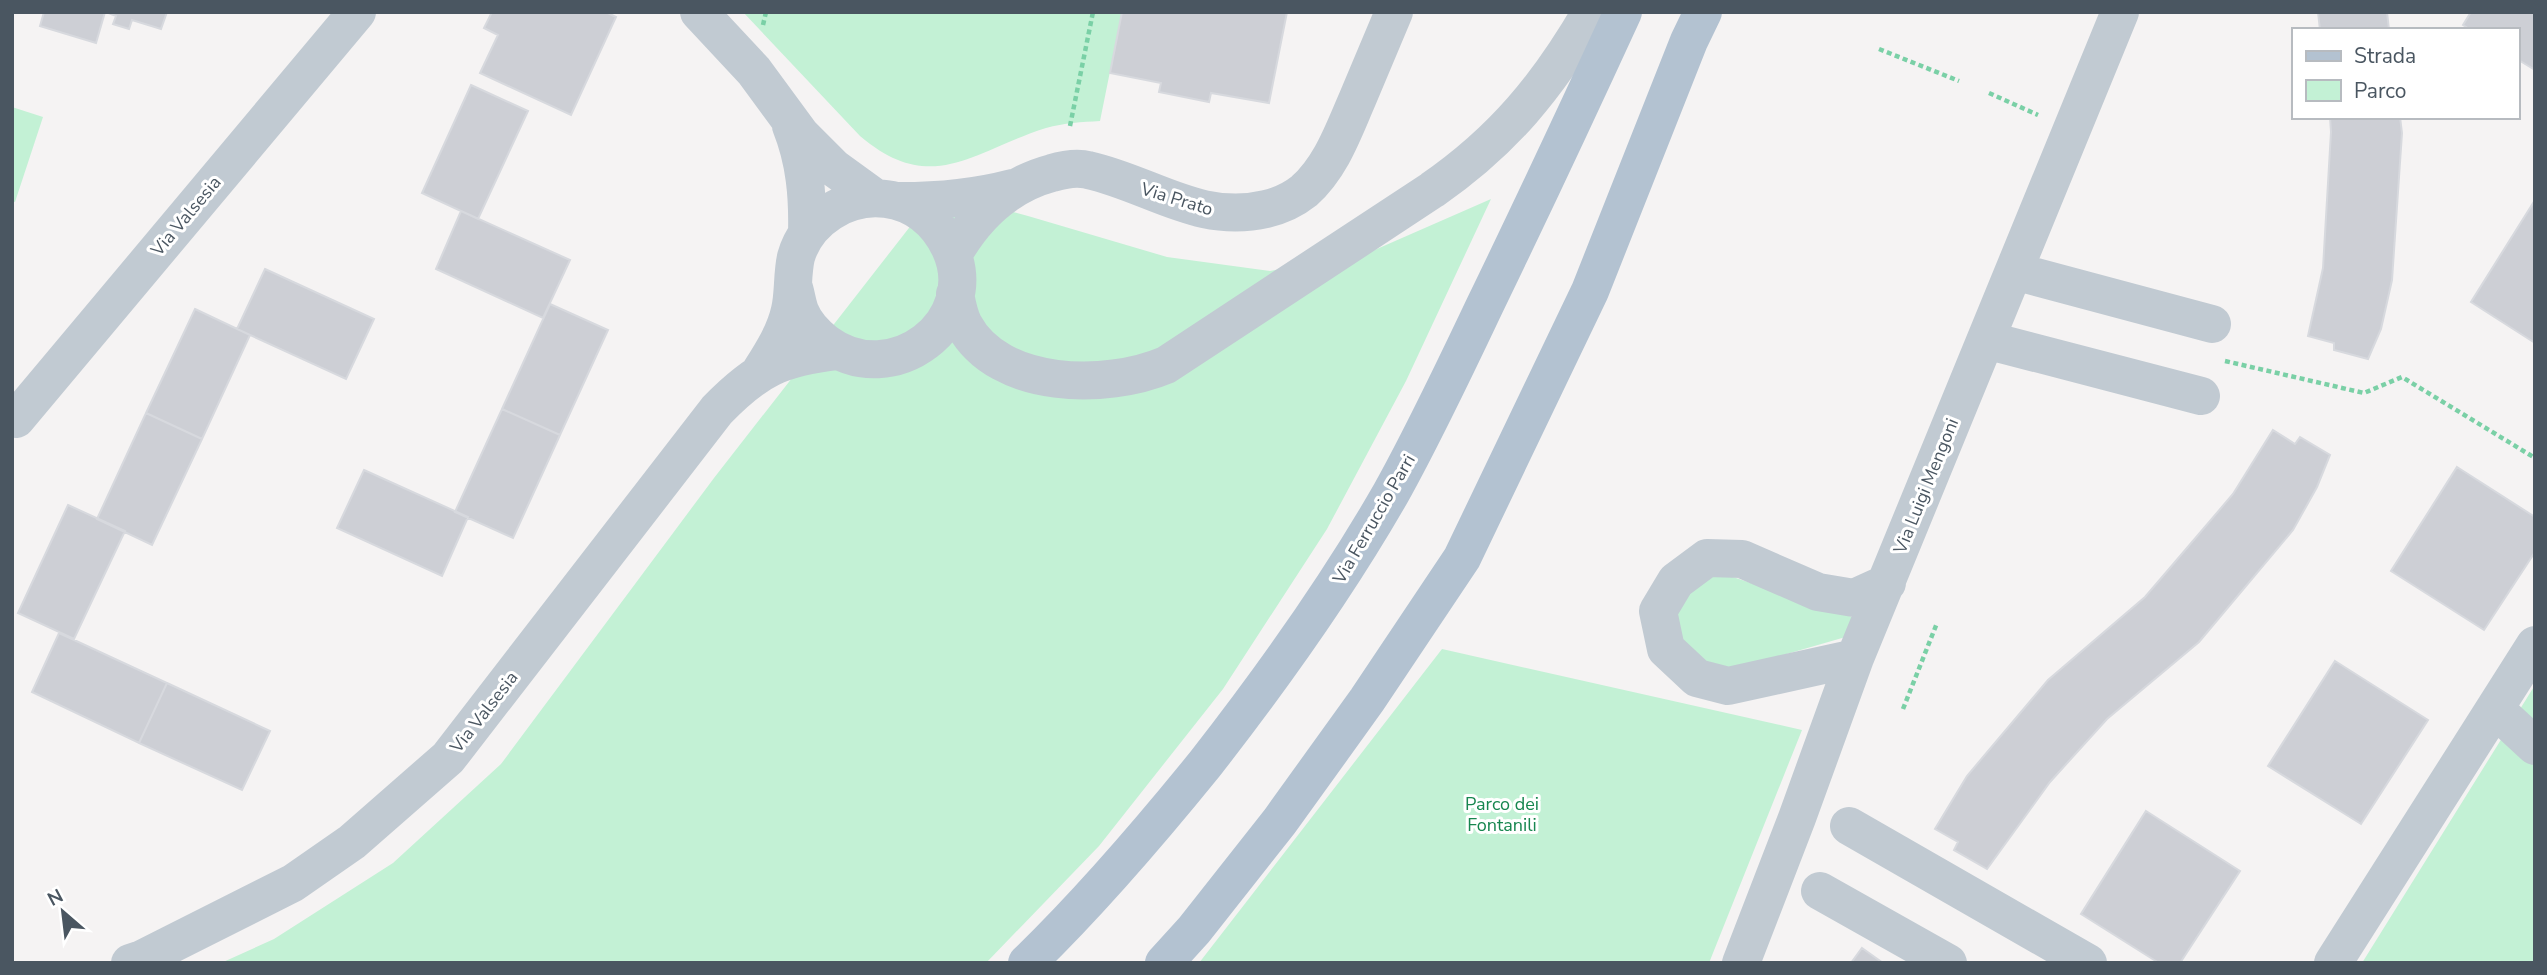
<svg xmlns="http://www.w3.org/2000/svg" width="2547" height="975" font-family="'Nunito Sans',sans-serif">
<style>
.green{fill:#c3f1d5}
.building{fill:#cdcfd5;stroke:#d7d9de;stroke-width:2}
.lines{fill:none;stroke-linecap:round;stroke-linejoin:round}
.path{stroke:#7ad0a6;stroke-width:4.5;stroke-dasharray:5 3.5;stroke-linecap:butt}
.minor{stroke:#c1cad2;stroke-width:38}
.major{stroke:#b3c2d1;stroke-width:38}
.labels{text-anchor:middle;dominant-baseline:central;stroke-width:6;stroke-linejoin:round;paint-order:stroke}
.street-label{font-size:18px;fill:#4a5661;stroke:#fff}
.park-label{font-size:18px;fill:#17864f;stroke:#fff}
</style>
<rect width="100%" height="100%" fill="#f5f3f3"/>
<!-- green -->
<path class="green" d="M743 12H1122L1100 121C1082 122 1064 123 1046 128 973 151 932 197 860 136Z
M12 107 43 117 15 202 12 201Z
M937 192 1028 216 1167 257 1270 271 1370 252 1491 199 1406 381 1327 529 1223 689 1099 846 986 963H221L274 939 393 863 501 764 714 478Z
M1721 573 1852 617 1849 636 1731 670H1716L1675 633 1673 622 1691 584Z
M1442 649 1802 730 1709 963H1199Z
M2535 685V963H2362Z"/>
<!-- building -->
<path class="building" d="M44 12H105L96 43 40 26Z
M106 12H167L161 29 132 20 129 29 113 24 116 16Z
M492 12H606L616 17 571 115 480 73 498 35 484 28Z
M1122 12H1287L1269 103 1211 93 1209 102 1159 92 1161 83 1110 73Z
M2318 12H2387L2389 30H2320Z
M2471 12H2535V70L2517 59V30H2471L2463 25Z
M471 85 528 111 478 219 422 193Z
M2330 117H2400L2402 133 2392 280 2381 329 2368 359 2334 350V343L2308 336 2323 268 2331 132Z
M2535 200V343L2471 302Z
M461 211 570 260 543 318 436 269Z
M265 269 374 319 346 379 237 329Z
M550 304 608 330 560 435 502 409Z
M195 309 250 335 202 439 146 413Z
M502 409 560 435 513 538 455 512Z
M146 413 202 439 152 545 97 519Z
M2273 430 2295 444 2300 437 2330 455 2317 487 2293 530 2199 642 2107 719 2050 782 1987 869 1954 850 1958 842 1935 829 1967 776 2048 680 2145 597 2169 569 2233 494Z
M2457 467 2535 517V552L2484 630 2391 571Z
M364 470 468 517 442 576 337 528Z
M68 505 125 531 74 639 18 613Z
M59 633 167 683 139 743 32 692Z
M2335 661 2428 720 2361 824 2268 766Z
M167 683 270 731 242 790 139 743Z
M2146 811 2240 871 2180 963H2159L2081 914Z
M1862 948 1883 963H1851Z"/>
<g class="lines">
<!-- path -->
<path class="path" d="M763 25 766 12
M1879 49 1959 81
M1989 93 2038 115
M1070 126 1093 12
M2225 361 2364 393 2402 377 2535 458
M1903 709 1937 623"/>
<!-- minor -->
<path class="minor" d="M699 12 754 71 801 135 834 168 874 197
M791 126C805 161 808 196 807 234
M900 201C939 201 974 198 1012 188
M953 255C975 216 1007 185 1052 173 1062 170 1077 167 1088 170 1151 184 1199 225 1266 209 1279 206 1294 199 1304 191 1331 167 1343 132 1357 100 1369 71 1382 41 1394 12
M2014 271 2212 324
M955 294C957 304 959 316 964 325 999 390 1107 390 1166 365L1432 190C1503 141 1548 86 1591 12
M1986 340 2201 396
M760 372C772 353 785 333 790 310 794 293 792 274 796 257 807 219 847 194 886 199 916 203 937 221 950 248 984 322 892 392 826 343 816 335 805 324 800 311 797 303 796 293 793 285
M16 419 357 12
M1855 658 1728 686 1697 678 1666 649 1658 611 1676 581 1707 558 1742 559 1818 592 1854 598 1887 583
M2495 709 2535 746
M1849 826 2088 963
M1820 891 1948 963
M130 963 142 959 293 883 352 842 448 758 717 410C758 368 780 358 838 351
M1741 963 1797 818 1855 658 2120 12
M2333 963 2535 645"/>
<!-- major -->
<path class="major" d="M1027 963C1091 901 1149 833 1205 764 1273 677 1336 589 1391 493 1425 432 1455 368 1485 305 1532 208 1578 110 1623 12
M1164 963 1194 930 1280 821 1367 700 1462 558 1590 291 1689 41 1703 12"/>
</g>
<g class="labels">
<!-- street labels -->
<g class="street-label">
<text transform="translate(1177 199) rotate(17)">Via Prato</text>
<text transform="translate(186 216) rotate(-50)">Via Valsesia</text>
<text transform="translate(1926 486) rotate(-68)">Via Luigi Mengoni</text>
<text transform="translate(1374 519) rotate(-60)">Via Ferruccio Parri</text>
<text transform="translate(484 712) rotate(-52)">Via Valsesia</text>
</g>
<!-- park labels -->
<g class="park-label">
<text x="1502" y="804">Parco dei<tspan x="1502" dy="21">Fontanili</tspan></text>
</g>
</g>
<!-- border -->
<rect width="2547" height="975" fill="none" stroke="#4a5661" stroke-width="28"/>
<!-- legend -->
<rect x="2292" y="28" width="228" height="91" fill="#ffffff" stroke="#b7bbc0" stroke-width="2"/>
<rect x="2306" y="51" width="35" height="10" fill="#b3c2d1" stroke="#b7bbc0" stroke-width="2"/>
<text x="2354" y="63" font-size="21" fill="#4a5661">Strada</text>
<rect x="2306" y="80" width="35" height="21" fill="#c3f1d5" stroke="#b7bbc0" stroke-width="2"/>
<text x="2354" y="98" font-size="21" fill="#4a5661">Parco</text>
<!-- north arrow -->
<g transform="translate(63 912) rotate(332)" stroke="#ffffff" stroke-width="5" paint-order="stroke">
<path d="M0-5L12 26L0 18L-12 26Z" fill="#4a5661"/>
<text y="-10" font-size="19" font-weight="bold" text-anchor="middle" fill="#4a5661">N</text>
</g>
</svg>
